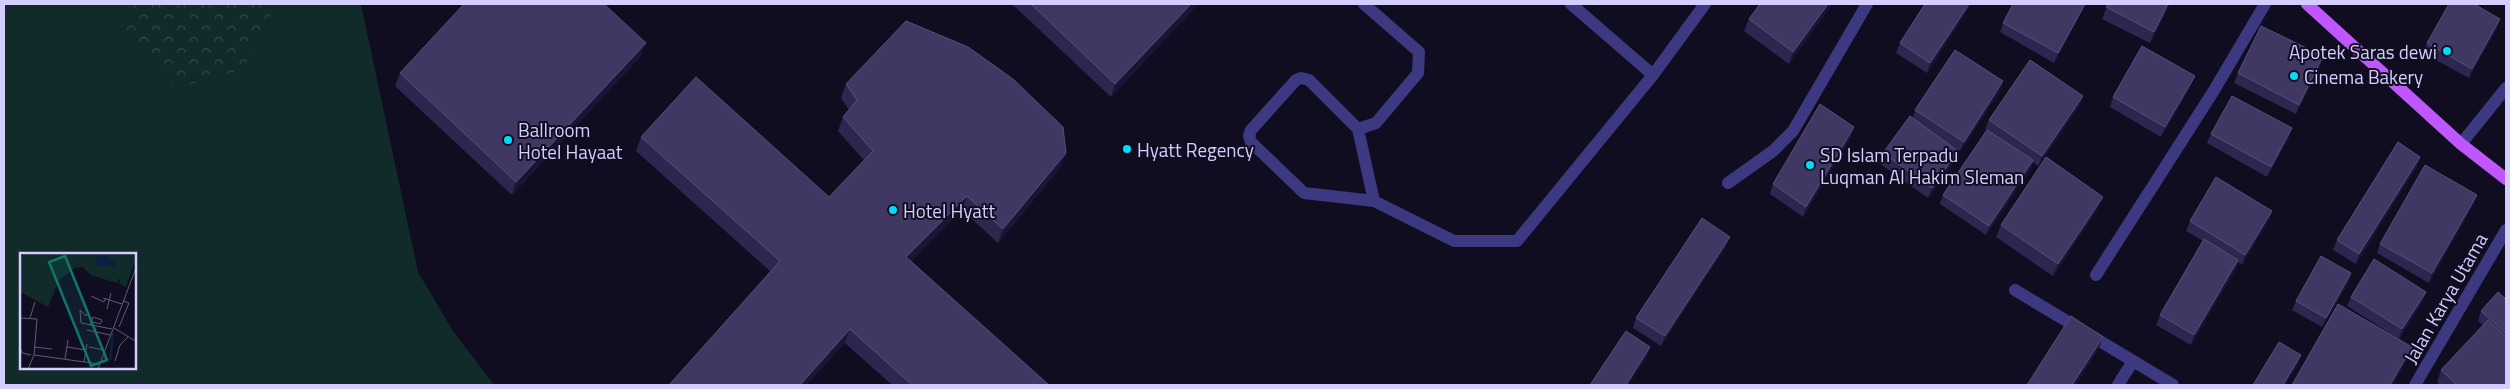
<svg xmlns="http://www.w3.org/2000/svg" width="2510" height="389" font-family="'Titillium Web',sans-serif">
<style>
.green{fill:#102b2a;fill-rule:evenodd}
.forest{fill:url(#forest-crowns)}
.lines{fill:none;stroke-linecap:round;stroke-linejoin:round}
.lane{stroke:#3c3980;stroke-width:12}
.street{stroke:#3c3980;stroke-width:12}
.primary{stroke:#c056fe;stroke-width:12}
.wall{fill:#2e264f}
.shaded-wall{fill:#1b1435}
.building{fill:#403862;stroke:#574f7b}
.poi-dot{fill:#02dcf7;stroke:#110d21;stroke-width:2}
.labels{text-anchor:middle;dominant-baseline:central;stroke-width:4;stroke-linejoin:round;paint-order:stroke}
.poi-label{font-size:19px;fill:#d4ceff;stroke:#110d21;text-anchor:start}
.street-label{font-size:19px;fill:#d4ceff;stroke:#110d21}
.inset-river{fill:none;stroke:#0c1f42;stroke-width:2.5}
.inset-road{fill:none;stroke:#5f5a7a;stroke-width:1}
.view{fill:#0f766e;fill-opacity:0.15;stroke:#0f766e;stroke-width:2.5}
.inset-edge{fill:none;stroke:#d4ceff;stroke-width:2.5}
</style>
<defs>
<pattern id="forest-crowns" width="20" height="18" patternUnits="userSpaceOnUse" patternTransform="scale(1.25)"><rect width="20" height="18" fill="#102b2a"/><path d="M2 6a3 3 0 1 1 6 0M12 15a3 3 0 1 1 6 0" fill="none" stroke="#32494a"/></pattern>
</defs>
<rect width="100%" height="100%" fill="#110d21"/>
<!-- green -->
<path class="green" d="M4 4H361L418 272 453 331 494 385H4ZM21 254H135V368H21Z"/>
<!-- forest -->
<path class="forest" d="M132 4H276L243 70 176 88 123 33Z"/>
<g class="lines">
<!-- lane -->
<path class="lane" d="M1364 4 1419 52 1418 73 1376 123 1358 129 1309 80 1301 78 1296 80 1251 130 1249 136 1251 142 1304 193 1374 201 1454 241H1517L1653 75 1705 4
M1571 4 1653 75
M1358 129 1374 201
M2461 144 2506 88
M1728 183 1773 151 1793 131 1867 4"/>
<!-- street -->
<path class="street" d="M2096 275 2213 92 2265 4
M2015 290 2173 385
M2118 385 2133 361
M2415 385 2506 230"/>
<!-- primary -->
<path class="primary" d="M2307 4 2461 144 2506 179"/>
</g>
<!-- wall -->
<path class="wall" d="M1012 4H1198L1111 97Z
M1832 4 1789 64 1744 31 1749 19Z
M2085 4 2082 11 2054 63 2000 32 2003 23Z
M2108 4H2170L2150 43 2102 19Z
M1968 9 1927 73 1896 53 1900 43Z
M2497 28 2469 78 2423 53 2427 43Z
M641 56 512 195 395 86 400 73Z
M2323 56 2320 66 2296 114 2234 83 2238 73Z
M846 84 1061 167 998 243 962 210 911 261 1049 385H892L845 343 771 272 636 151 641 137 829 197 864 160 838 131 843 117 849 110 841 98Z
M2191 86 2161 137 2110 107 2113 97Z
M2000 91 1960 151 1951 146 1955 160 1928 198 1879 163 1883 153 1913 118 1915 110Z
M2083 96 2079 106 2038 166 2033 162 2030 170 1986 235 1940 204 1943 195 1987 130 1985 129 1989 120Z
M2211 134 2289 138 2267 177 2207 143Z
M1851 137 1803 217 1770 194 1773 184Z
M2420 157 2417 166 2356 264 2333 250 2337 240Z
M2477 195 2473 205 2429 283 2377 253 2380 244Z
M2098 208 2053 276 1996 237 2001 225Z
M2272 211 2269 220 2242 265 2238 262 2235 270 2191 345 2156 325 2160 315 2203 241 2186 231 2190 221Z
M1726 246 1661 346 1633 328 1636 318Z
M2351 273 2348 283 2322 327 2292 310 2296 301Z
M2426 292 2422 302 2399 339 2347 306 2351 297Z
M2506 299V385H2440L2437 382 2441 370 2483 325 2478 321 2481 311Z"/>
<!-- shaded-wall -->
<path class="shaded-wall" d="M1191 4H1198L1111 97 1115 84Z
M1828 4H1832L1789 64 1793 52Z
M1969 4H1970L1968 9 1927 73 1930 63Z
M2085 4 2082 11 2054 63 2058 53Z
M2168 4H2170L2150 43 2154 32Z
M2500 19 2497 28 2469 78 2472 69Z
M646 43 641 56 512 195 516 182Z
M2323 56 2320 66 2296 114 2299 105Z
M2195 76 2191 86 2161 137 2165 127Z
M2003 81 2000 91 1960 151 1964 142Z
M2083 96 2079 106 2038 166 2042 156Z
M1854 127 1851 137 1803 217 1806 207Z
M2292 128 2289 138 2267 177 2271 167Z
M1958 151 1955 160 1928 198 1932 188Z
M1066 153 1061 167 998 243 1003 229Z
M2420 157 2417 166 2356 264 2359 254Z
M2033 160 2030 170 1986 235 1989 226Z
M2477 195 2473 205 2429 283 2432 273Z
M967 196 962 210 901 271 906 257Z
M2103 197 2098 208 2053 276 2058 264Z
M2272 211 2269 220 2242 265 2245 255Z
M1730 237 1726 246 1661 346 1665 336Z
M2238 260 2235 270 2191 345 2194 335Z
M2351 273 2348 283 2322 327 2326 318Z
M2426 292 2422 302 2399 339 2402 329Z
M850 329 845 343 807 385H800Z
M2103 337 2099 348 2076 385H2072Z
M1650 347 1647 357 1628 385H1626Z
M2412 347 2408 359 2393 385H2390Z
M2301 355 2298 365 2285 385H2283Z"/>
<!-- building -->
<path class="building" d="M464 4H604L646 43 516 182 400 73Z
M1031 4H1191L1115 84Z
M1760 4H1828L1793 52 1749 19Z
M1925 4H1969L1930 63 1900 43Z
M2013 4H2085L2058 53 2003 23Z
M2108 4H2168L2154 32 2106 7Z
M2449 4H2474L2500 19 2472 69 2427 43Z
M906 21 968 47 1013 79 1063 127 1066 153 1003 229 967 196 906 257 1049 385H912L850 329 800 385H669L780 261 641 137 696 77 829 197 873 151 843 117 857 100 846 84Z
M2261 26 2323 56 2299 105 2238 73Z
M2142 46 2195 76 2165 127 2113 97Z
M1955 50 2003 81 1964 142 1915 110Z
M2030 60 2083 96 2042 156 1989 120Z
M2232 96 2292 128 2271 167 2211 134Z
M1820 104 1854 127 1806 207 1773 184Z
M1910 116 1958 151 1932 188 1883 153Z
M1987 130 2033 160 1989 226 1943 195Z
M2398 142 2420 157 2359 254 2337 240Z
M2046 157 2103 197 2058 264 2001 225Z
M2425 165 2477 195 2432 273 2380 244Z
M2216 177 2272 211 2245 255 2190 221Z
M1702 218 1730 237 1665 336 1636 318Z
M2204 239 2238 260 2194 335 2160 315Z
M2321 256 2351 273 2326 318 2296 301Z
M2374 259 2426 292 2402 329 2351 297Z
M2498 292 2506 299V334L2481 311Z
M2338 304 2412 347 2390 385H2292Z
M2071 316 2103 337 2072 385H2027Z
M2488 320 2506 337V385H2457L2441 370Z
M1626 331 1650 347 1626 385H1590Z
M2279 342 2301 355 2283 385H2253Z"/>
<!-- markers -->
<g class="poi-dot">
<circle cx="2447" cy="51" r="5"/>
<circle cx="2294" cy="76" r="5"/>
<circle cx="508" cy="140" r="5"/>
<circle cx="1127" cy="149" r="5"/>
<circle cx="1810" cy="165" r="5"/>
<circle cx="893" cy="210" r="5"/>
</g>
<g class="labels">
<!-- poi labels -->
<g class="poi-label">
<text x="2437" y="51" text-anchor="end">Apotek Saras dewi</text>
<text x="2304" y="76">Cinema Bakery</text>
<text x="518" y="129">Ballroom<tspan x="518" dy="22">Hotel Hayaat</tspan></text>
<text x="1137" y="149">Hyatt Regency</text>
<text x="1820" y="154">SD Islam Terpadu<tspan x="1820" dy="22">Luqman Al Hakim Sleman</tspan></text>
<text x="903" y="210">Hotel Hyatt</text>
</g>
<!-- street labels -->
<g class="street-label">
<text transform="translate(2445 298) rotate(-60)">Jalan Karya Utama</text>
</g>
</g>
<!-- overview -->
<g transform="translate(20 253)">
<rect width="116" height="116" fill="#110d21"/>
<path d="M4 0H116V6L106 34 99 31 101 23 97 30 71 22 63 14 55 15 39 27 28 54 0 39V8Z" fill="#102b2a"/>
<path d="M82 1 94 9 95 14 77 12 75 6Z" fill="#0c1f42"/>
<path class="inset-river" d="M90 107 93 79"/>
<path class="inset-road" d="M71 43 84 49 86 45M83 45 102 51M87 56 91 40M68 59 66 63 60 57 61 70 92 76M0 65 17 66 14 102M10 65 15 49M70 73 73 64 82 67 80 71 73 69M99 74 109 50 103 48M94 75 117 89M67 77 90 82M0 93 2 100 11 102M14 94 32 96M47 94 66 97M69 94 84 97M14 102 79 111M45 106 48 87M95 108 100 92 108 84M64 109 67 91M8 116 14 102M78 116 117 12"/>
<path class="view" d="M45 3 87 107 71 113 29 9Z"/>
<rect width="116" height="116" class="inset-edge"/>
</g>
<!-- border -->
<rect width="2510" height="389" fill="none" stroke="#d4ceff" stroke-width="10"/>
</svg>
